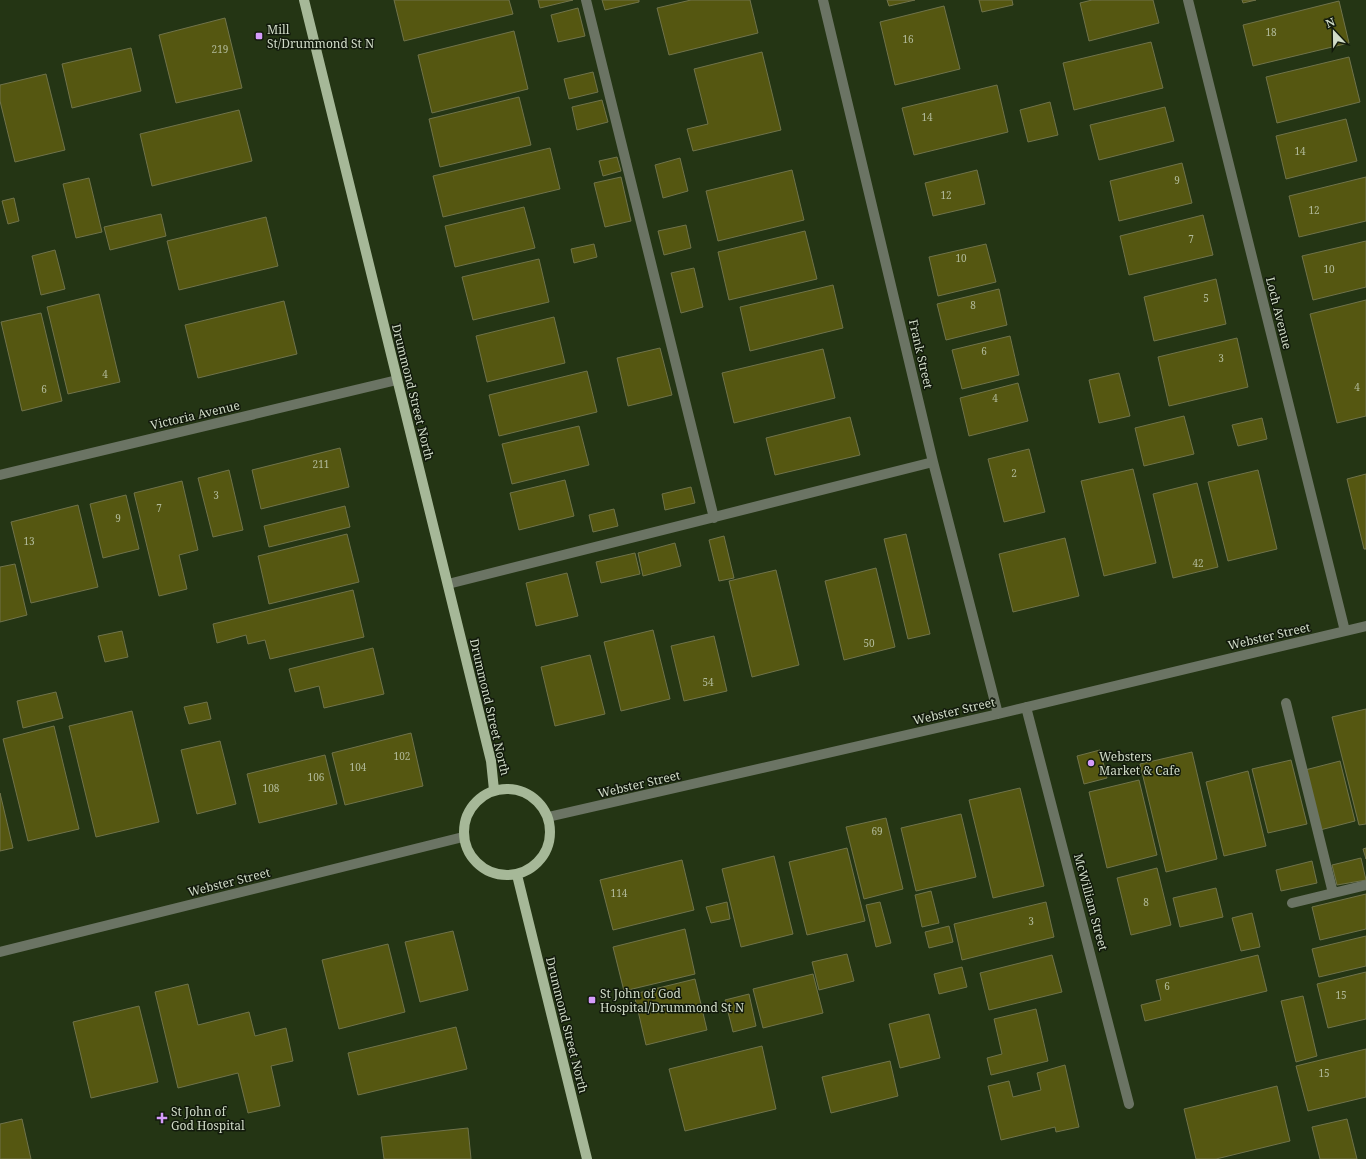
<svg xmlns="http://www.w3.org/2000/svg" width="1366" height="1159" font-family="'Noto Serif',serif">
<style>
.building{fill:#555711;stroke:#70734b}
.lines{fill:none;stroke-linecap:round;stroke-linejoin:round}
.minor{stroke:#6b7464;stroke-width:10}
.major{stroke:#a6b898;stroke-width:10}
.poi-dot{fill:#d59cfb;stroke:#121a0c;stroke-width:1.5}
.labels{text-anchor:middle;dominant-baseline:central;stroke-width:3;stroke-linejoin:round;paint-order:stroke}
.number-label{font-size:10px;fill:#b1ba9a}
.poi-label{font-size:12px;fill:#d0dbc7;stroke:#121a0c;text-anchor:start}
.street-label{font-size:12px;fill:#d0dbc7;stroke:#121a0c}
</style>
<rect width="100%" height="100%" fill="#243514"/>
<!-- building -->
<path class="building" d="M394 0H509L513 14 404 41Z
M538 0H573L540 8Z
M602 0H639V2L605 10Z
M691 0H750L758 33 669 55 657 8Z
M887 0H915L889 6Z
M979 0H1012L1013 5 982 12Z
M1092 0H1153L1159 23 1089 41 1080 3Z
M1242 0H1256L1243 3Z
M1339 1 1349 43 1253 66 1243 25Z
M944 6 960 69 895 85 880 22Z
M578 8 585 36 558 42 551 15Z
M225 18 242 88 176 103 159 35Z
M514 31 528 89 432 113 418 55Z
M1151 42 1163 88 1074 110 1063 63Z
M131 48 141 91 72 108 62 64Z
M762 52 781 130 693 151 687 129 708 124 694 69Z
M1349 57 1360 102 1277 123 1266 77Z
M593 72 598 92 569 99 564 79Z
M46 74 65 150 15 162 0 101V85Z
M997 85 1008 132 914 155 902 108Z
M519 97 531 145 440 167 429 119Z
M602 100 608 122 577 130 572 107Z
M1050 102 1058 135 1028 142 1020 110Z
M1165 107 1174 141 1099 160 1090 125Z
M239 110 252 161 152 186 140 134Z
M1346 119 1357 161 1286 179 1276 136Z
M550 148 560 189 443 217 433 176Z
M617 157 621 171 603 176 599 161Z
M680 158 688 191 663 198 655 165Z
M1182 163 1192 203 1119 221 1110 181Z
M792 170 804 220 718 241 706 191Z
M977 170 985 204 933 216 925 183Z
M621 177 631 221 605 227 594 183Z
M1366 177V221L1299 237 1289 196Z
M89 178 102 232 76 238 63 184Z
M14 198 19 221 8 224 2 201Z
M524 207 535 248 455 267 445 226Z
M161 214 166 236 110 250 104 227Z
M1203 215 1213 255 1129 275 1120 236Z
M266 217 278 266 179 290 167 241Z
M686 225 691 248 664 255 658 231Z
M805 231 817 279 729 300 718 252Z
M1366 241V287L1313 300 1302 256Z
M594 244 597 257 574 263 571 249Z
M986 244 996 282 938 296 929 257Z
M55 250 65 289 41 295 32 256Z
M539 259 549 302 473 320 462 277Z
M694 268 703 307 681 313 671 273Z
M1216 279 1226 324 1154 341 1144 297Z
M833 285 843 328 750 351 740 307Z
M999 289 1007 325 946 340 937 304Z
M99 294 120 382 68 394 47 307Z
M1366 300V416L1337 423 1310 314Z
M284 301 297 354 198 378 185 325Z
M41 313 62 401 22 411 1 322Z
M554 317 565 363 487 382 476 336Z
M1010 336 1019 375 962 389 952 350Z
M1237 338 1248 387 1169 406 1158 357Z
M660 348 672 395 628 406 617 358Z
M823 349 835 398 734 423 722 373Z
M587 371 597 412 499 436 489 395Z
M1119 373 1130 416 1099 423 1089 380Z
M1018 383 1028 421 969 436 960 398Z
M1184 416 1194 454 1144 466 1135 428Z
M850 417 860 455 775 475 766 438Z
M1262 418 1267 439 1238 446 1232 425Z
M579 426 589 465 512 484 502 444Z
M340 448 349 487 261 509 252 470Z
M1029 449 1045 512 1004 522 988 459Z
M1133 469 1156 563 1104 576 1081 481Z
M229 470 243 530 213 537 198 478Z
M1258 470 1277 549 1228 561 1208 482Z
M1366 474V549H1364L1347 479Z
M565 480 574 516 519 530 510 493Z
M182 481 198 550 179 555 187 589 159 596 134 493Z
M1197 483 1218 567 1173 578 1153 494Z
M691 487 695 503 665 510 662 494Z
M126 495 139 549 103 558 90 504Z
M78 505 98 587 31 603 11 522Z
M345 506 350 527 269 547 264 526Z
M614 509 618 526 593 532 589 515Z
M347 534 359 582 269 604 258 556Z
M906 534 930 634 908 639 884 539Z
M724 536 734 578 719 581 709 540Z
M1065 538 1079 596 1013 612 999 554Z
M675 543 681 566 643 576 638 553Z
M635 553 640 574 601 583 596 562Z
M15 564 27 615 0 622V567Z
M876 568 895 647 844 660 825 581Z
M776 570 799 665 752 677 729 581Z
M567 573 578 616 536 626 526 583Z
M353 590 364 637 270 659 265 640 248 644 246 635 217 643 213 624Z
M653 630 670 699 621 711 604 642Z
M122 631 128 657 105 662 98 636Z
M714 636 727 691 684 701 671 646Z
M373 648 384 694 324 708 319 686 295 692 289 669Z
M590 655 605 714 555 726 541 667Z
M56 692 63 718 23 728 17 701Z
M207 702 211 719 189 724 184 707Z
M1366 709V824L1359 825 1332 717Z
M132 711 159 822 96 837 69 726Z
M54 726 79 829 28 841 3 739Z
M411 733 423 786 345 805 332 753Z
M220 741 236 804 197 814 181 750Z
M1100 750 1107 778 1084 784 1077 756Z
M1192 752 1217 859 1166 872 1140 764Z
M325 755 337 804 259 823 247 774Z
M1291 760 1307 824 1268 833 1252 769Z
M1340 761 1355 821 1320 830 1305 770Z
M1248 771 1266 846 1224 856 1206 782Z
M1139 780 1157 855 1107 868 1089 792Z
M1020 788 1044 886 993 898 969 800Z
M0 793 13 848 0 851Z
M961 814 976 877 916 891 901 828Z
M886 818 903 889 864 899 846 827Z
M847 848 865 921 807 935 789 862Z
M1366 848V859L1363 849Z
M774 856 793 934 741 947 722 869Z
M1361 858 1366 880 1337 885 1332 865Z
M682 860 694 910 613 930 600 880Z
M1312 861 1317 883 1281 891 1276 870Z
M1157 868 1171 925 1131 935 1117 878Z
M1216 888 1223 917 1180 927 1173 898Z
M931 891 939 923 922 927 915 895Z
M1366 894V929L1320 940 1312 907Z
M727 902 730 919 711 923 706 907Z
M880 902 891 943 876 947 866 905Z
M1046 902 1054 937 962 960 954 924Z
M1252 913 1260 947 1241 951 1232 918Z
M949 926 953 942 929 948 925 932Z
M685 929 695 974 624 991 613 947Z
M453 931 468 990 420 1002 405 942Z
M1366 936V966L1319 977 1312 949Z
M388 944 405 1012 339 1029 322 960Z
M847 954 854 981 819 990 812 962Z
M1052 955 1062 992 989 1010 980 973Z
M1258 955 1267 991 1145 1021 1141 1005 1161 1000 1156 980Z
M962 967 967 987 939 994 934 974Z
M1366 972V1019L1328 1028 1317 984Z
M813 974 823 1013 763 1028 753 989Z
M695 979 707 1030 646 1045 634 994Z
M188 984 198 1025 249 1012 255 1036 286 1028 293 1061 271 1066 280 1106 248 1113 238 1073 178 1088 155 992Z
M749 994 756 1026 733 1032 725 1000Z
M1303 996 1317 1056 1296 1062 1281 1001Z
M139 1006 158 1082 91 1098 73 1022Z
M1036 1009 1048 1061 991 1075 987 1058 1002 1054 994 1019Z
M929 1014 940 1058 900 1068 889 1024Z
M456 1027 467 1069 358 1095 348 1053Z
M762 1046 776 1109 685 1131 669 1069Z
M1366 1049V1097L1308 1111 1296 1066Z
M890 1061 898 1096 831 1113 822 1077Z
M1065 1065 1079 1127 1056 1132 1055 1127 1001 1140 988 1086 1009 1081 1013 1097 1041 1090 1037 1073Z
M1277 1086 1290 1141 1216 1159H1196L1184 1109Z
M22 1119 31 1159H0V1124Z
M1347 1119 1357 1159H1320L1312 1127Z
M468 1128 471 1159H384L381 1137Z"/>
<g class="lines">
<!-- minor -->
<path class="minor" d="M586 0 714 518
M823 0 933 462 998 714
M1188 0 1345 631
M0 475 397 380
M448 584 933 462
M1286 703 1333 893
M1026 707 1129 1104
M548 817 998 714 1366 626
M1292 903 1366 885
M0 952 463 837"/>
<!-- major -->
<path class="major" d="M304 0 491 761 494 790
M464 832a43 43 0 1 1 86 0a43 43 0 1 1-86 0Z
M517 875 587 1159"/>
</g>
<!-- markers -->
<g class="poi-dot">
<rect x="255" y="32" width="8" height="8" rx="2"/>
<circle cx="1091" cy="763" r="4"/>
<rect x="588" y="996" width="8" height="8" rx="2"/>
<path d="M160 1112h4v4h4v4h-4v4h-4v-4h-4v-4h4z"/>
</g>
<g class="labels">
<!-- number labels -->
<g class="number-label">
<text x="1271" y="32">18</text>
<text x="908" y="39">16</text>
<text x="220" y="49">219</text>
<text x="927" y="117">14</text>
<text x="1300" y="151">14</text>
<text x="1177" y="180">9</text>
<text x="946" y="195">12</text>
<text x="1314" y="210">12</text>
<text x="1191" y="239">7</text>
<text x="961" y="258">10</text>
<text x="1329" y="269">10</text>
<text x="1206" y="298">5</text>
<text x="973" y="305">8</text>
<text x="984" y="351">6</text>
<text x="1221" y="358">3</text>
<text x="105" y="374">4</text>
<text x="1357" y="387">4</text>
<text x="44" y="389">6</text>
<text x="995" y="398">4</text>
<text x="321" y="464">211</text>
<text x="1014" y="473">2</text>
<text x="216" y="495">3</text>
<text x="159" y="508">7</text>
<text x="118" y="518">9</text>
<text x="29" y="541">13</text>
<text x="1198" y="563">42</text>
<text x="869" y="643">50</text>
<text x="708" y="682">54</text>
<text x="402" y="756">102</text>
<text x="358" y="767">104</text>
<text x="316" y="777">106</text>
<text x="271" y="788">108</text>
<text x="877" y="831">69</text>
<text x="619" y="893">114</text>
<text x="1146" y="902">8</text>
<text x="1031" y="921">3</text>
<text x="1167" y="986">6</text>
<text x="1341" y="995">15</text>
<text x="1324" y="1073">15</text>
</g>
<!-- poi labels -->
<g class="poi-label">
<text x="267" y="29">Mill<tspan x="267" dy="14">St/Drummond St N</tspan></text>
<text x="1099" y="756">Websters<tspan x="1099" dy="14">Market &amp; Cafe</tspan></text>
<text x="600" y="993">St John of God<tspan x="600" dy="14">Hospital/Drummond St N</tspan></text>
<text x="171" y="1111">St John of<tspan x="171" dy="14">God Hospital</tspan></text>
</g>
<!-- street labels -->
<g class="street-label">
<text transform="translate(1279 313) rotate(76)">Loch Avenue</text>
<text transform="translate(921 354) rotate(77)">Frank Street</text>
<text transform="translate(413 392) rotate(76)">Drummond Street North</text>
<text transform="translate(195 415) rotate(-13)">Victoria Avenue</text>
<text transform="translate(1269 636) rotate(-13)">Webster Street</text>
<text transform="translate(490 707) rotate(77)">Drummond Street North</text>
<text transform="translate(954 711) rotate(-13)">Webster Street</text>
<text transform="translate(639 784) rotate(-13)">Webster Street</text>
<text transform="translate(229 882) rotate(-14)">Webster Street</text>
<text transform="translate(1091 902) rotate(75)">McWilliam Street</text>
<text transform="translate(567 1025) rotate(76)">Drummond Street North</text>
</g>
</g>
<!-- north arrow -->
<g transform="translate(1334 32) rotate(338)" stroke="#121a0c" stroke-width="3" paint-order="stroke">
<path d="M0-3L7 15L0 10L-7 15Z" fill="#d0dbc7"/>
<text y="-6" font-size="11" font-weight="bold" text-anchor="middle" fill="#d0dbc7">N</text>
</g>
</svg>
